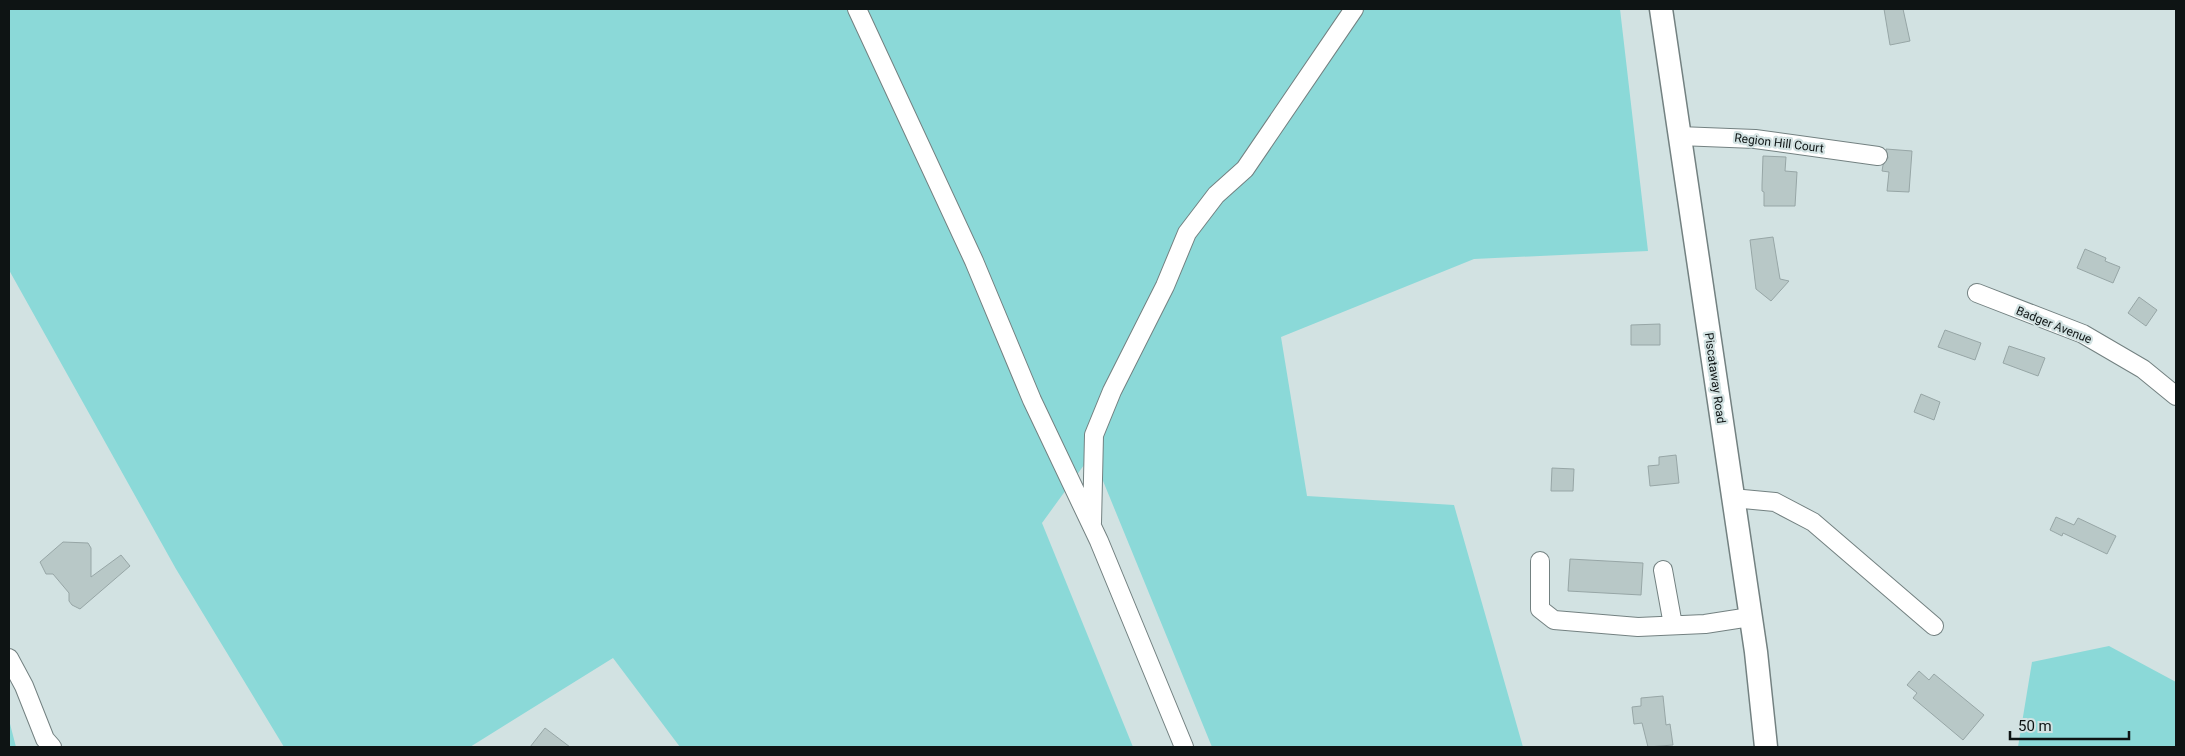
<svg xmlns="http://www.w3.org/2000/svg" width="2185" height="756" font-family="Roboto,sans-serif">
<style>
.green{fill:#8bd9d8}
.building{fill:#b8c8c7;stroke:#97a6a6}
.lines{fill:none;stroke-linecap:round;stroke-linejoin:round}
.minor-casing{stroke:#738181;stroke-width:20}
.major-casing{stroke:#738181;stroke-width:25}
.minor{stroke:#fff;stroke-width:18}
.major{stroke:#fff;stroke-width:22}
.labels{text-anchor:middle;dominant-baseline:central;stroke-width:4.5;stroke-linejoin:round;paint-order:stroke}
.street-label{font-size:12px;fill:#0e1414;stroke:#d2e2e2}
</style>
<rect width="100%" height="100%" fill="#d2e2e2"/>
<!-- green -->
<path class="green" d="M9 9H1620L1648 251 1474 259 1281 337 1307 496 1454 505 1523 747H1212L1092 454 1042 523 1133 747H680L613 658 470 747H284L176 569 9 270Z
M2109 646 2176 682V747H2018L2032 662Z
M9 720 16 747H9Z"/>
<!-- building -->
<path class="building" d="M1884 9H1903L1910 41 1890 45Z
M1886 149 1912 151 1909 192 1887 191 1889 172 1882 171 1883 165 1888 158Z
M1763 156 1786 157 1785 171 1797 172 1795 206H1764V192L1762 191V185Z
M1773 237 1780 279 1789 281 1771 301 1756 289 1750 240Z
M2085 249 2106 258 2105 261 2120 267 2113 283 2077 268Z
M2139 297 2157 310 2146 326 2128 313Z
M1660 324V345H1631V325Z
M1945 330 1981 343 1975 360 1938 347Z
M2009 346 2045 358 2038 376 2003 363Z
M1921 394 1940 402 1934 420 1914 412Z
M1676 455 1679 483 1650 486 1648 466 1659 465V457Z
M1552 468 1574 469 1573 491H1551Z
M2056 517 2074 525 2078 518 2116 536 2107 554 2063 533 2062 536 2050 530Z
M63 542 88 543 91 548V577L121 555 130 566 80 609 72 605 69 601V593L53 574H46L40 562Z
M1570 559 1643 563 1641 595 1568 591Z
M1919 671 1929 680 1934 674 1984 715 1963 740 1913 698 1917 693 1907 685Z
M1663 696 1666 725 1670 724 1673 745 1648 747 1642 723 1634 724 1632 707 1641 706V698Z
M545 728 570 747H530Z"/>
<g class="lines">
<!-- minor casing -->
<g class="minor-casing">
<path id="minor" d="M857 9 974 261 1032 400 1099 541 1184 747
M1679 136 1755 139 1878 156
M1977 293 2083 334 2143 369 2176 396
M1732 498 1775 502 1813 522 1934 626
M1092 523 1094 435 1112 391 1165 286 1187 233 1216 195 1245 169 1354 9
M1540 561V609L1554 620 1638 627 1705 624 1750 617
M1663 570 1673 625
M9 658 24 686 45 739 52 747"/>
</g>
<!-- major casing -->
<g class="major-casing">
<path id="major" d="M1661 9 1756 652 1766 747"/>
</g>
<!-- minor -->
<use href="#minor" class="minor"/>
<!-- major -->
<use href="#major" class="major"/>
</g>
<g class="labels">
<!-- street labels -->
<g class="street-label">
<text transform="translate(1779 143) rotate(7)">Region Hill Court</text>
<text transform="translate(2054 325) rotate(22)">Badger Avenue</text>
<text transform="translate(1715 378) rotate(82)">Piscataway Road</text>
</g>
</g>
<!-- border -->
<rect width="2185" height="756" fill="none" stroke="#0e1414" stroke-width="20"/>
<!-- scale -->
<path d="M2010 731v8h119v-8" fill="none" stroke="#0e1414" stroke-width="2.5"/>
<text x="2018" y="731" font-size="15" fill="#0e1414" stroke="#d2e2e2" stroke-width="4" paint-order="stroke">50 m</text>
</svg>
